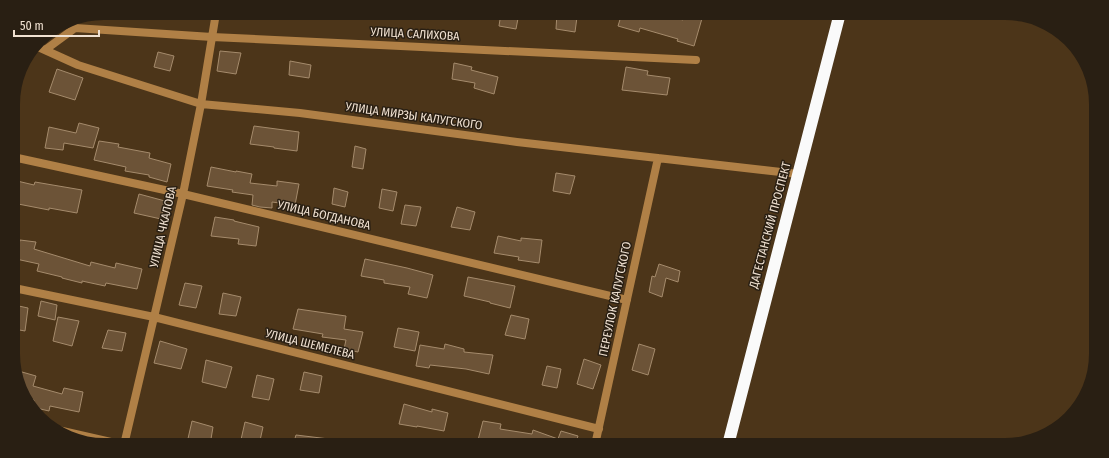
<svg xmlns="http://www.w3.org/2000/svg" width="1109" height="458" font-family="'Fira Sans Condensed',sans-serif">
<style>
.building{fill:#6c5337;stroke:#a58b6c}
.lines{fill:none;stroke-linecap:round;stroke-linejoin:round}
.street{stroke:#b08046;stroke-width:8}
.highway{stroke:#fafafa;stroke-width:12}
.labels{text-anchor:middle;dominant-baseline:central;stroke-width:3;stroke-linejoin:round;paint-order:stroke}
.street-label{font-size:12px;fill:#f0e1d1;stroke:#291f13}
</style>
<rect width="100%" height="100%" fill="#4c3519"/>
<!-- building -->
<path class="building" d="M501 13H519L516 29 499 26Z
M557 13 577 17 575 32 556 29Z
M622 13H658L683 20 685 13 703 15 694 46 677 41 678 39 640 28 639 32 618 26Z
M220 51 241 53 236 74 217 71Z
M158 52 174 56 170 71 154 67Z
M290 61 311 65 309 78 289 75Z
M454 63 472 67 471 70 498 77 494 94 474 88 475 83 452 79Z
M626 67 648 71 647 75 670 78 667 95 622 90Z
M57 69 83 78 75 100 49 92Z
M79 123 99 128 93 148 64 143 63 150 45 148 49 127 76 133Z
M254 126 299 132 297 151 274 148V147L250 144Z
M99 141 119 144 118 147 150 153 149 158 171 164 167 182 149 177V175L125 171 126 167 94 160Z
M355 146 366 149 363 169 352 167Z
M211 167 236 172V171L252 174 250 183 277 186V181L299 184 295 205 272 202V208L260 207 252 205 253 195 232 192 233 190 207 186Z
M556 173 575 176 570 194 553 191Z
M13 180 34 185 35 182 82 190 77 213 49 208V210L13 203Z
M334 188 348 192 345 207 332 204Z
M382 189 397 192 393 211 379 208Z
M139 194 165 201 161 219 134 213Z
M405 205 421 207 416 226 401 224Z
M457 207 475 212 470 230 451 227Z
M215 217 234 220V221L259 227 256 246 238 244 239 239 211 236Z
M498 236 521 241V238L542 240 539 263 518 260 519 257 494 253Z
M20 240 36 242 34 249 90 266 91 262 115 268 116 263 142 269 137 289 106 283 105 286 82 281V283L62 278V277L37 271 39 264 16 259Z
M365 259 407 268 433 275 427 298 408 294 410 287 384 283V280L361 276Z
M659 264 680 271 678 282 666 278 662 297 649 292 652 276 655 277Z
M468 277 515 286 510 308 490 303V302L464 296Z
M185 283 202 286 196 308 179 305Z
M223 293 241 297 236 316 219 314Z
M41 301 57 305 55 320 38 316Z
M14 305 28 308 25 331 14 329Z
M298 309 346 316 344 329 363 332 358 352 344 349 346 340 322 337 323 334 293 329Z
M511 315 529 319 525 339 505 335Z
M58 317 79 321 72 346 53 341Z
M398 328 419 332 415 351 394 347Z
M108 330 126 333 122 351 102 348Z
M160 341 187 349 181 369 154 363Z
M445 344 464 349V352L493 355 489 374 466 369 430 365 429 368 416 366 420 345 444 349Z
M639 344 655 349 648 375 632 370Z
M584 359 601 365 593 389 577 384Z
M206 360 232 367 226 388 202 382Z
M547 366 561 369 557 388 542 385Z
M15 370 36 376 33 386 62 394 64 388 83 392 79 412 50 406 49 411 32 407 34 400 29 399V402Z
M304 372 322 376 319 393 300 390Z
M257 375 274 379 269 400 252 397Z
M404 404 432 412V409L448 413 444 431 417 426V427L399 424Z
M192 421 213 427 210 445H194L187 443Z
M483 421 501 424 500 429 532 434 533 430 558 439 561 431 578 436 575 445H483L477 444Z
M245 422 263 427 259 445 240 444Z
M296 435 329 439 328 445H293Z"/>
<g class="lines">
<!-- street -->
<path class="street" d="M36 46 78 65 201 104 300 113 517 142 798 174
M45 50 75 28 212 37 696 60
M13 157 183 194 627 300
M14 288 154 317 599 429
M58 430 124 445
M124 445 183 194 201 104 216 13
M595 445 658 158"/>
<!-- highway -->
<path class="highway" d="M728 445 840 13"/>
</g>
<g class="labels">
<!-- street labels -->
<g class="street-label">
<text transform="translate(415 34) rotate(3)">УЛИЦА САЛИХОВА</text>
<text transform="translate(414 116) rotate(8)">УЛИЦА МИРЗЫ КАЛУГСКОГО</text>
<text transform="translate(324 215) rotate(13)">УЛИЦА БОГДАНОВА</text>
<text transform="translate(770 225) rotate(-75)">ДАГЕСТАНСКИЙ ПРОСПЕКТ</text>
<text transform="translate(163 227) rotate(-77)">УЛИЦА ЧКАЛОВА</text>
<text transform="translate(615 299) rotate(-78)">ПЕРЕУЛОК КАЛУГСКОГО</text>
<text transform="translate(310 344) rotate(14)">УЛИЦА ШЕМЕЛЕВА</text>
</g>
</g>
<!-- crop -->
<path d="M0 0H1109V458H0ZM104 20H1005A84 84 0 0 1 1089 104V354A84 84 0 0 1 1005 438H104A84 84 0 0 1 20 354V104A84 84 0 0 1 104 20Z" fill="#291f13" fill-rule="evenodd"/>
<!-- scale -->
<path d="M14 30v6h85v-6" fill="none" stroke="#f0e1d1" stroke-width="2"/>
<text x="20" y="30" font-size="12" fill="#f0e1d1" stroke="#291f13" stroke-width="3" paint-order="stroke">50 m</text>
</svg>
